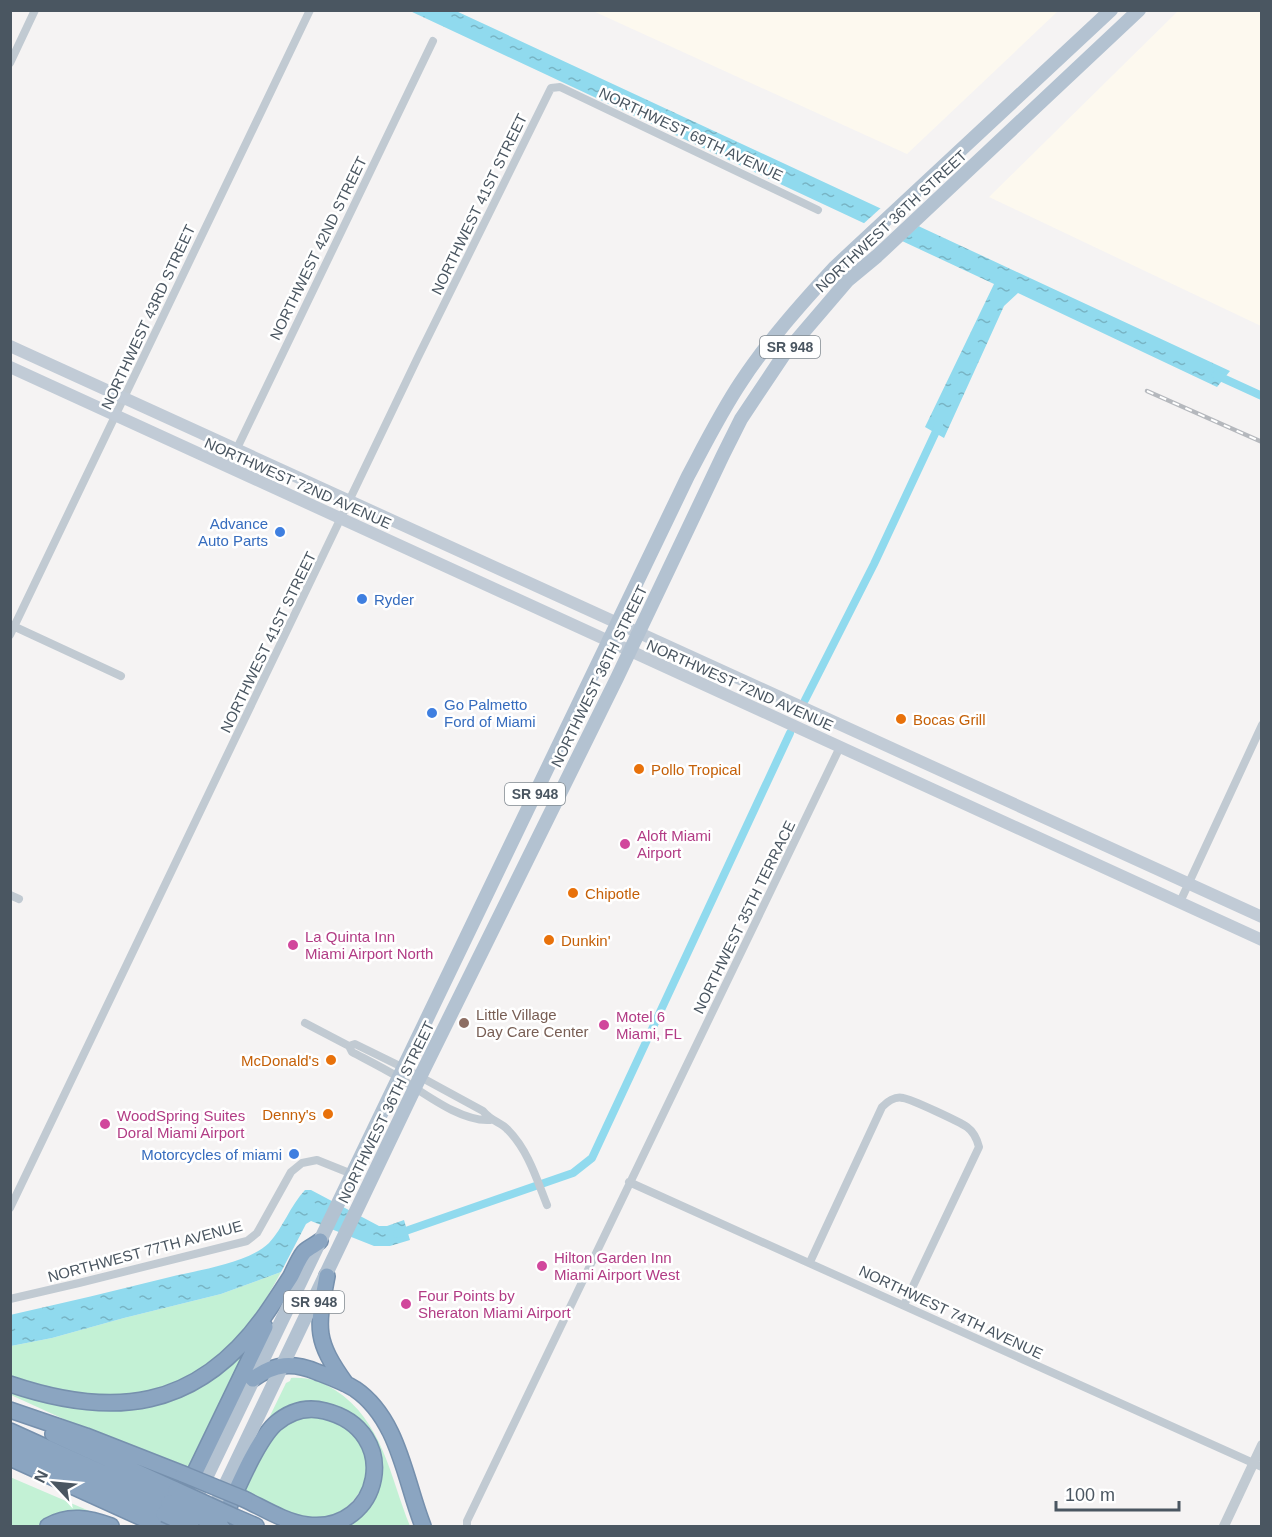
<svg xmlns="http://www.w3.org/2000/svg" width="1272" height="1537" font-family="Arial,sans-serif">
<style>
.commercial{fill:#fdf9ef}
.green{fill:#c3f1d5}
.water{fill:url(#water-ripples)}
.pier{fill:#f5f3f3}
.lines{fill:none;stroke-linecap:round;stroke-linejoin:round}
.canal{stroke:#90daee;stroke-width:8}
.motorway-casing{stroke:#7690ad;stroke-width:18}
.minor{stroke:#c1cad2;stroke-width:8}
.tertiary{stroke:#c1cad2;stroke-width:10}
.secondary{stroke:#c1cbd6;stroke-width:12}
.primary{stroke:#b3c2d1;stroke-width:14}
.motorway{stroke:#8ba5c1;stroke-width:15}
.rail-casing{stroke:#b5b8bd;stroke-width:4.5}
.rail{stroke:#fff;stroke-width:2;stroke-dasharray:7;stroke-linecap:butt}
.motorway-bridge-casing{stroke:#7690ad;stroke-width:18;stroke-linecap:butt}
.motorway-bridge{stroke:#8ba5c1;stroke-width:15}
.shop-dot{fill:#3f7fe0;stroke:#fff;stroke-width:2}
.food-dot{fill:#e8710a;stroke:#fff;stroke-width:2}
.hotel-dot{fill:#d1479c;stroke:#fff;stroke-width:2}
.education-dot{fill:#8d6e63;stroke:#fff;stroke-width:2}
.labels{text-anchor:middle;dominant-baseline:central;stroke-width:5;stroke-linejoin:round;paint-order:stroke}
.shield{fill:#fff;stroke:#808990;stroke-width:1.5}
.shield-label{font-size:14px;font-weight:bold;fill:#4a5661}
.street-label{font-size:15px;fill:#4a5661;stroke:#fff}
.shop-label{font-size:15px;fill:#366cbe;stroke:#fff;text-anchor:end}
.food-label{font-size:15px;fill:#c56008;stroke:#fff;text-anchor:start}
.hotel-label{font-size:15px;fill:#b23c85;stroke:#fff;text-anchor:start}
.education-label{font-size:15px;fill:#785e54;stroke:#fff;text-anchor:start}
</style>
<defs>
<pattern id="water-ripples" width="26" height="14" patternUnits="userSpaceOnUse" patternTransform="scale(1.5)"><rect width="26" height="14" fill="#90daee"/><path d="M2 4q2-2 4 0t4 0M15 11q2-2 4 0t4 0" fill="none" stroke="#78b4c4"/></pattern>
</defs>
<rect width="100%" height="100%" fill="#f5f3f3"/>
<!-- commercial -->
<path class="commercial" d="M1179 10 1261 11V326L989 197Z
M593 11 1058 10V11L907 154Z"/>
<!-- green -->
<path class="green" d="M281 1272C245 1341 197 1394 114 1396 103 1396 92 1398 82 1397 58 1393 34 1384 11 1377V1346L52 1338 124 1318 221 1294Z
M245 1350 247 1351 190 1471 81 1427 11 1395V1390C62 1406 101 1418 155 1404 168 1400 182 1397 194 1390 213 1380 229 1365 245 1350Z
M291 1378C308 1377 320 1381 335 1390 383 1421 390 1477 410 1526H339L380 1467C377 1437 362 1415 333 1405 325 1402 315 1400 306 1402 293 1405 280 1415 268 1420L286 1383 290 1381Z
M318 1416C324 1417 331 1418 336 1420 341 1422 361 1440 363 1444 380 1475 351 1518 318 1518 292 1518 267 1503 244 1493 256 1467 268 1426 299 1418 305 1416 312 1416 318 1416Z
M10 1477 94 1513 49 1518 37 1526H11Z"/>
<!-- water -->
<path class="water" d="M410 11H456L1230 371 1217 387 1018 293 1004 306 944 438 925 427 994 284Z
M305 1190H311L379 1226H387L404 1220 410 1240 390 1246H374L311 1221 306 1224 281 1272 221 1294 124 1318 52 1338 11 1346 10 1315C64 1303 117 1290 170 1277 198 1270 248 1263 269 1243 283 1228 290 1206 305 1190Z"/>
<!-- pier -->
<path class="pier" d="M883 206 921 224 900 243 862 225Z"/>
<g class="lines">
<!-- canal -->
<path class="canal" d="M1216 375 1262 396
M805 700 874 564 939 425
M397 1234 573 1173 592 1158 790 733"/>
<!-- motorway casing -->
<g class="motorway-casing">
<path id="motorway" d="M327 1276C317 1329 314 1339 346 1384
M253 1379C275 1363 293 1362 317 1372 330 1377 344 1382 355 1389 399 1419 405 1481 423 1526
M10 1384C113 1419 196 1410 263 1318 273 1304 282 1290 291 1276 295 1268 299 1258 304 1252 308 1248 315 1245 320 1241
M10 1410 86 1436 183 1474
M10 1431 169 1503
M53 1434 176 1490
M10 1443 164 1514
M10 1458 160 1526
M235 1517 256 1526
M221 1524C234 1497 255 1443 275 1424 290 1411 306 1406 325 1411 403 1430 382 1534 307 1525 285 1522 263 1508 244 1499
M48 1526C69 1514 89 1518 111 1526
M169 1526 265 1327"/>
</g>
<!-- minor -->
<path class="minor" d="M10 63 35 10
M228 467 433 41
M11 625 121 676
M10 635 310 10
M10 895 19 899
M1180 902 1262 725
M305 1023 349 1046 352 1052C367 1060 383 1068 398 1077 423 1092 460 1122 490 1120
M349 1046 355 1044 404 1068 483 1111C492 1122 501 1122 508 1130 528 1150 537 1180 547 1205
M629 1182 1262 1467
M10 1208 418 357 551 88 560 87 818 210
M810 1262 882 1107C888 1101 895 1096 903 1098 911 1099 960 1122 967 1127 974 1132 977 1139 979 1147L904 1305
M10 1299 79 1283 247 1241 257 1233 291 1172 302 1163 317 1160 352 1174
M467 1526V1521L840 747"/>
<!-- tertiary -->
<path class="tertiary" d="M1224 1526 1262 1445"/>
<!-- secondary -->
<path class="secondary" d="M10 346 1262 917
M10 367 1262 940"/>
<!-- primary -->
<path class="primary" d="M191 1509 688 476C705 444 721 412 741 382 768 341 801 304 835 267L1111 10
M210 1517 420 1077 617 678 723 455 741 419 783 356 848 280 877 256 1139 10"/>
<!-- motorway -->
<use href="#motorway" class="motorway"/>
<!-- rail casing -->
<g class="rail-casing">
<path id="rail" d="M1147 391 1262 442"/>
</g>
<!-- rail -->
<use href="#rail" class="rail"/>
<!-- motorway-bridge casing -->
<g class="motorway-bridge-casing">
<path id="motorway-bridge" d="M183 1474 244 1499
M176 1490 235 1517
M169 1503 221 1526
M164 1514 191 1526"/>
</g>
<!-- motorway-bridge -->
<use href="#motorway-bridge" class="motorway-bridge"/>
</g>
<!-- markers -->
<g class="shop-dot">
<circle cx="280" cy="532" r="6"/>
<circle cx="362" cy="599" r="6"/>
<circle cx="432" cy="713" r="6"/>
<circle cx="294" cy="1154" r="6"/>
</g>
<g class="food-dot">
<circle cx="901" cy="719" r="6"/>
<circle cx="639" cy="769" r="6"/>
<circle cx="573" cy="893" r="6"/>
<circle cx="549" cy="940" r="6"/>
<circle cx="331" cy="1060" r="6"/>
<circle cx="328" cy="1114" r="6"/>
</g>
<g class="hotel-dot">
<circle cx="625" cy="844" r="6"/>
<circle cx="293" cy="945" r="6"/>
<circle cx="604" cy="1025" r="6"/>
<circle cx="105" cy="1124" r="6"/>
<circle cx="542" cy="1266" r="6"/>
<circle cx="406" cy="1304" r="6"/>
</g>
<circle class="education-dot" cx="464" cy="1023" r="6"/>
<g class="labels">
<!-- shield labels -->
<g class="shield">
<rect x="760" y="336" width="60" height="22" rx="4.5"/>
<rect x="505" y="783" width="60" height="22" rx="4.5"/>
<rect x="284" y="1291" width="60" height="22" rx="4.5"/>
</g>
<g class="shield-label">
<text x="790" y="347">SR 948</text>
<text x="535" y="794">SR 948</text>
<text x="314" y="1302">SR 948</text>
</g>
<!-- street labels -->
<g class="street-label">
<text transform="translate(691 134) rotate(25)">NORTHWEST 69TH AVENUE</text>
<text transform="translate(479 204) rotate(-64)">NORTHWEST 41ST STREET</text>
<text transform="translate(891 221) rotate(-43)">NORTHWEST 36TH STREET</text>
<text transform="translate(318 248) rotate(-64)">NORTHWEST 42ND STREET</text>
<text transform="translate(148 317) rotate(-65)">NORTHWEST 43RD STREET</text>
<text transform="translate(298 483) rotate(24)">NORTHWEST 72ND AVENUE</text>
<text transform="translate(268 642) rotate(-64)">NORTHWEST 41ST STREET</text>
<text transform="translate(599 676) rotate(-64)">NORTHWEST 36TH STREET</text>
<text transform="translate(740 685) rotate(24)">NORTHWEST 72ND AVENUE</text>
<text transform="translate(744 917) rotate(-64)">NORTHWEST 35TH TERRACE</text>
<text transform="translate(386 1112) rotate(-64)">NORTHWEST 36TH STREET</text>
<text transform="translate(145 1251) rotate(-15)">NORTHWEST 77TH AVENUE</text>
<text transform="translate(951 1312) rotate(25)">NORTHWEST 74TH AVENUE</text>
</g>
<!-- shop labels -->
<g class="shop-label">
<text x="268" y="523">Advance<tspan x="268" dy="17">Auto Parts</tspan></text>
<text x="374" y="599" text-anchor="start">Ryder</text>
<text x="444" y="704" text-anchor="start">Go Palmetto<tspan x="444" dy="17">Ford of Miami</tspan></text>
<text x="282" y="1154">Motorcycles of miami</text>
</g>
<!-- food labels -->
<g class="food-label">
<text x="913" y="719">Bocas Grill</text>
<text x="651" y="769">Pollo Tropical</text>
<text x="585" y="893">Chipotle</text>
<text x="561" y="940">Dunkin'</text>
<text x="319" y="1060" text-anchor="end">McDonald's</text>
<text x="316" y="1114" text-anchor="end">Denny's</text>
</g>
<!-- hotel labels -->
<g class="hotel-label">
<text x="637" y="835">Aloft Miami<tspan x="637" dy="17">Airport</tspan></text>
<text x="305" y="936">La Quinta Inn<tspan x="305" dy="17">Miami Airport North</tspan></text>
<text x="616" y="1016">Motel 6<tspan x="616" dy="17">Miami, FL</tspan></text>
<text x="117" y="1115">WoodSpring Suites<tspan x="117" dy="17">Doral Miami Airport</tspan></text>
<text x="554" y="1257">Hilton Garden Inn<tspan x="554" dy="17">Miami Airport West</tspan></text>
<text x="418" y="1295">Four Points by<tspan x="418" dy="17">Sheraton Miami Airport</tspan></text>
</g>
<!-- education labels -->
<g class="education-label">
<text x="476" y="1014">Little Village<tspan x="476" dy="17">Day Care Center</tspan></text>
</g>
</g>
<!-- border -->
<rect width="1272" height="1537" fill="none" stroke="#4a5661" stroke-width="24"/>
<!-- north arrow -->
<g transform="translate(54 1483) rotate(296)" stroke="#ffffff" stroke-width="4.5" paint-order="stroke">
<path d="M0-4.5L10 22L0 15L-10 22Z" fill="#4a5661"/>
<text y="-9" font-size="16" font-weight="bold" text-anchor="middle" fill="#4a5661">N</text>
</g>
<!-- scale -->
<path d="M1056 1501v9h123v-9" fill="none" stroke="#4a5661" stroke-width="3"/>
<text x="1065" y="1501" font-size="18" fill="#4a5661" stroke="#ffffff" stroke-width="4.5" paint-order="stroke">100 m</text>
</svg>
